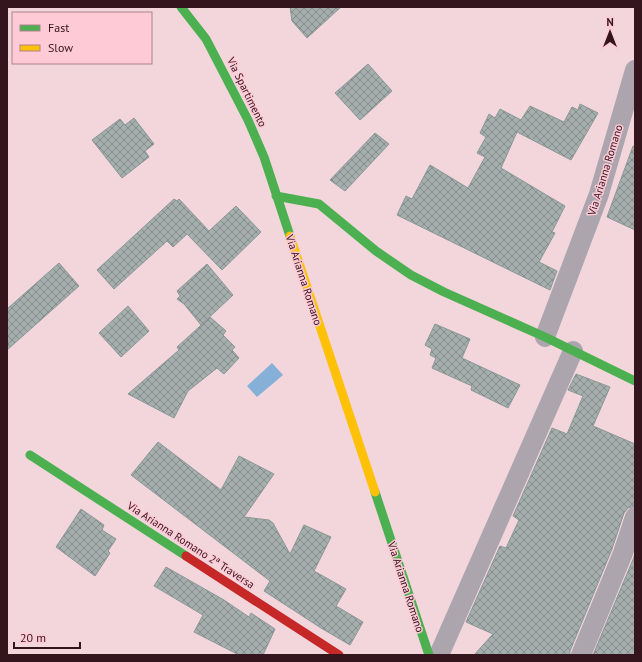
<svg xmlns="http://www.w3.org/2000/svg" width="642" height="662" font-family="'PT Sans',sans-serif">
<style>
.water{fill:#86b0d7}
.building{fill:url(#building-cross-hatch);stroke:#8b9797}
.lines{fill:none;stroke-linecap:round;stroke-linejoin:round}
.street{stroke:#aca5ae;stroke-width:20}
.fast{stroke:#4caf50;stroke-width:9}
.slow{stroke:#ffc107;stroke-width:9}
.jam{stroke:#c62828;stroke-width:9}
.labels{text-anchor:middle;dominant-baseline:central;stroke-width:3;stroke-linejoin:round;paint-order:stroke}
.street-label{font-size:11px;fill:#34151e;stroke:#fecad6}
</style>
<defs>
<pattern id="building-cross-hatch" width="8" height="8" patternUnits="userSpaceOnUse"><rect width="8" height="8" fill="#a3aead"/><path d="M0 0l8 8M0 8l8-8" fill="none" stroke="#868c8c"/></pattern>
</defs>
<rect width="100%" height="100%" fill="#f2d6dc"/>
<!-- water -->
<path class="water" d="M272 363 283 375 257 397 247 386Z"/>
<!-- building -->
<path class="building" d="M290 7H341L307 38 292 21Z
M368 64 392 91 360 120 335 93Z
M580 104 598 113 571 160 517 132 501 168 565 206 552 232 555 233 539 262 557 271 550 290 397 215 406 196 412 199 430 165 468 188 485 157 477 153 486 137 480 133 489 114 495 118 500 109 521 120 530 106 564 122 572 107 578 110Z
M134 118 154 144 145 151 149 157 122 178 92 140 120 119 125 125Z
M375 133 389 144 345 191 330 180Z
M633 146 635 147V230L607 217Z
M174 199 177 201 179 199 209 231 236 206 261 232 222 270 187 234 173 247 167 241 114 289 97 270Z
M59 263 79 286 7 350V309Z
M207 264 233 295 201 325 184 304 177 299 180 296 177 291Z
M128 306 149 331 121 357 99 333Z
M210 317 226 331 223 335 235 347 232 350 239 358 224 374 217 368 188 391 174 418 128 394 179 350 177 347Z
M435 324 470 339 462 358 520 385 508 408 471 390 472 386 432 368 436 358 430 355 432 349 425 345Z
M576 374 610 387 593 426 635 444V506L628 508 624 513 612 549 570 651V655H474L493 634 466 622 500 546 506 548 519 520 513 516 552 428 567 434 583 396 568 390Z
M158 442 221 490 239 456 274 474 244 517 269 520 273 523 290 554 304 525 331 537 314 571 346 589 336 606 363 622 350 645 321 628 264 591 270 581 131 475Z
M81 509 104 525 102 530 116 539 108 551 110 553 95 576 56 547Z
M635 553V655H593L634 557Z
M166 567 224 600 249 617 251 613 275 629 263 655H239L194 632 203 615 154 586Z"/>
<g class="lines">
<!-- street -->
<path class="street" d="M545 337 599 194 635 70
M439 655 573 351
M581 655 623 553 635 517"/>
<!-- fast -->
<path class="fast" d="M181 7 206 39 248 120 264 157 290 236
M276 196 319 204 376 251 411 275 444 292 545 337 635 381
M30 455 186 556
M375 492 429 655"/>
<!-- slow -->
<path class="slow" d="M290 236 375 492"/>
<!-- jam -->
<path class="jam" d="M186 556 339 655"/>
</g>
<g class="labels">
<!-- street labels -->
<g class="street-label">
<text transform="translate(247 92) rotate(64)">Via Spartimento</text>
<text transform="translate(605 170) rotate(-73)">Via Arianna Romano</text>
<text transform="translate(304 280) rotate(72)">Via Arianna Romano</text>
<text transform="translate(191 545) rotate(33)">Via Arianna Romano 2ª Traversa</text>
<text transform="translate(406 587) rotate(72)">Via Arianna Romano</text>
</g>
</g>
<!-- border -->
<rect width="642" height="662" fill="none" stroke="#34151e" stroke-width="16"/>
<!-- legend -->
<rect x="12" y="12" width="140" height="52" fill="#fecad6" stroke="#ad828c"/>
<rect x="20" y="25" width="20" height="6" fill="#4caf50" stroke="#ad828c"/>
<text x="48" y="32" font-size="12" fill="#34151e">Fast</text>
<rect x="20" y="45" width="20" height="6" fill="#ffc107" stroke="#ad828c"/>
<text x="48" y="52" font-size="12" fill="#34151e">Slow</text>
<!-- north arrow -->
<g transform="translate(610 32)" stroke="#fecad6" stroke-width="3" paint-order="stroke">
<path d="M0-3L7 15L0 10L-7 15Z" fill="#34151e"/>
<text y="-6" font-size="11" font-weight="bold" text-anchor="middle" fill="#34151e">N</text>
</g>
<!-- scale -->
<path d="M14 642v6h66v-6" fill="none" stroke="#34151e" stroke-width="2"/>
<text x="20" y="642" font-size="12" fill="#34151e" stroke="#fecad6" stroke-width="3" paint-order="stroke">20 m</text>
</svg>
